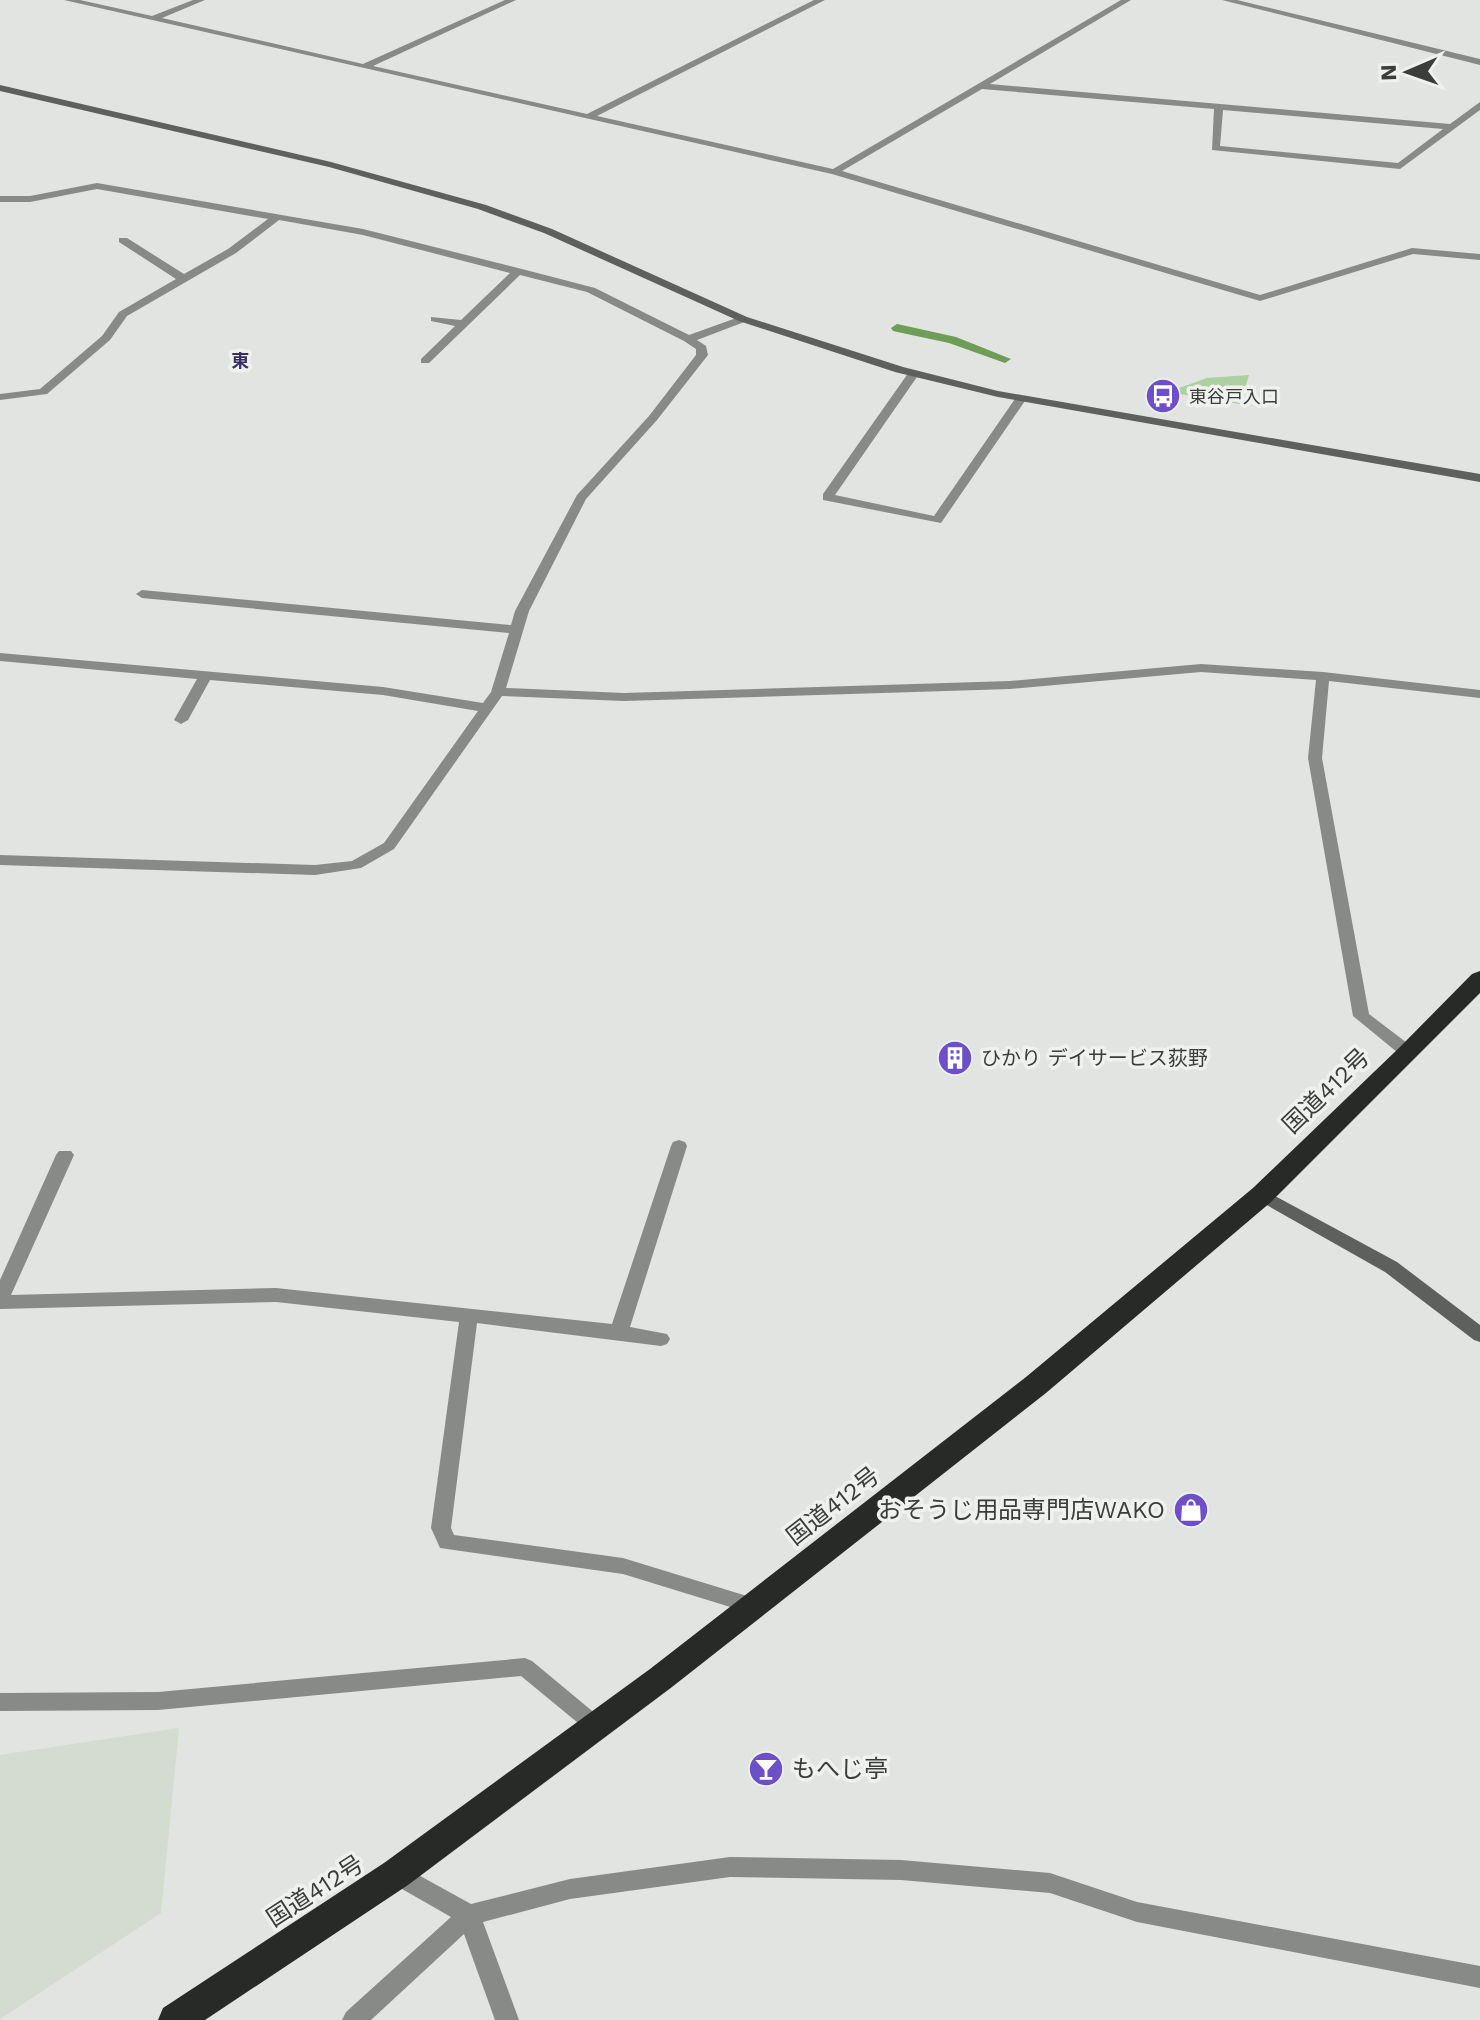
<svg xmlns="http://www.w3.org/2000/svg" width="1480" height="2020" font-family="'Work Sans','Noto Sans JP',sans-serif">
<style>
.built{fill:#d4dbd1}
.green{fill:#aecfa0}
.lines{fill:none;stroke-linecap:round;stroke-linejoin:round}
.stream{fill:#6d9d57;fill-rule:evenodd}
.street{fill:#888a88;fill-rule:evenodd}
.secondary{fill:#5e605d;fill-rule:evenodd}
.highway{fill:#282a27;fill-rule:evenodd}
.labels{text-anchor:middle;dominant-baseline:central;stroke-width:7;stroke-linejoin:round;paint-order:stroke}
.far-neighbourhood-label{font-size:18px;font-weight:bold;fill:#3a2e6a;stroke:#eef1ed}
.far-poi-label{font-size:18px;fill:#3b3c3b;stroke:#eef1ed;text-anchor:start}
.poi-label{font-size:20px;fill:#3b3c3b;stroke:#eef1ed;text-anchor:start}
.near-street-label{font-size:24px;fill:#3b3c3b;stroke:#eef1ed}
.near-poi-label{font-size:24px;fill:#3b3c3b;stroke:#eef1ed;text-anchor:end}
</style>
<rect width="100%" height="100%" fill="#e1e4e0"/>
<!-- built -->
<path class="built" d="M179 1728 161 1913 0 2019V1755Z"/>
<!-- green -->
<path class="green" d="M1249 375 1240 404 1168 392 1207 378Z"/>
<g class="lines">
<!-- stream -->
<path class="stream" d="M897 324 956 337 1011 359 1005 363 949 343 893 331 891 328Z"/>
<!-- street -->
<path class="street" d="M64 0H80L152 16 193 0H205L162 18 363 64 505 0H516L373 66 587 114 814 0H825L597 116 833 169 1121 0H1131L990 84 1450 124 1480 102V110L1400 169 1212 150 1214 109 982 89 842 171 1260 295 1412 248 1480 254V260L1413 254 1260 301 832 174ZM1223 110 1443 129 1398 163 1220 146Z
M1222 0H1237L1480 59V65Z
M97 183 363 229 522 269 595 288 689 335 739 317H747V321L697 340 706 346 708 355 657 420 586 499 529 611 506 688 624 693 1010 681 1201 664 1323 672 1480 690V698L1329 681 1322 758 1369 1014 1415 1049 1417 1053 1415 1057H1403L1353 1016 1308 758 1316 680 1201 672 1010 689 624 701 502 696 394 849 361 868 315 875 0 865V855L315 865 352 861 384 843 478 711 383 695 210 680 188 720 181 724 174 720 197 679 0 661V653L383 687 483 703 491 692 509 633 142 598 136 594 142 590 511 625 515 611 577 495 649 416 696 355V349L684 341 587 292 520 275 429 363H421V359L455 326 431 321V317L461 320 510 273 363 235 279 220 236 253 127 316 110 340 47 394 0 400V394L40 389 102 336 119 312 176 279 119 242V238H127L184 274 228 249 268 219 97 189 30 202H0V196H30Z
M913 371 919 374 835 495 934 516 1017 396 1027 398 941 523 823 500V494L909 372Z
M679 1140 685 1142 687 1146 630 1327 667 1334 670 1339 667 1344 661 1346 477 1323 451 1528 454 1535 623 1558 760 1600 763 1606 760 1612 753 1614 623 1574 440 1548 431 1528 459 1322 276 1302 0 1309V1280L56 1155 59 1151H71L74 1155 11 1295 276 1288 612 1324 671 1146 673 1142Z
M525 1658 532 1661 603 1720 607 1726 603 1732 596 1735 589 1732 521 1676 158 1710 0 1711V1693L158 1692Z
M730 1857 901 1860 1050 1873 1137 1902 1480 1966V1988L1137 1922 1050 1893 901 1880 730 1877 570 1899 483 1922 519 2020H495L464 1934 371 2020H342L346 2012 451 1917 388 1881 385 1874 388 1867 396 1864 404 1867 471 1904 570 1879Z"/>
<!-- secondary -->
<path class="secondary" d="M0 85 331 162 486 205 552 229 747 317 903 367 998 391 1480 474V482L998 397 895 372 739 321 544 233 478 209 329 167 0 91Z
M1262 1189 1397 1262 1480 1325V1342L1474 1340 1385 1272 1256 1199 1253 1195 1256 1191Z"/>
<!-- highway -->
<path class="highway" d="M1480 971V993L1271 1202 1046 1393 672 1687 408 1885 205 2020H158L163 2008 384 1863 650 1669 1026 1377 1253 1188 1400 1047 1472 974Z"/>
</g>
<!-- icons -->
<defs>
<g id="bus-disc" transform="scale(1.8)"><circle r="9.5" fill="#6d50c9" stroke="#eef1ed"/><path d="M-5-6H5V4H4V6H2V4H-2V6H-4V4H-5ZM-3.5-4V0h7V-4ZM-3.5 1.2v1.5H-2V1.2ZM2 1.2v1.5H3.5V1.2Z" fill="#fff"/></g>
<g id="building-disc" transform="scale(1.8)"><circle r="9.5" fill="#6d50c9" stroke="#eef1ed"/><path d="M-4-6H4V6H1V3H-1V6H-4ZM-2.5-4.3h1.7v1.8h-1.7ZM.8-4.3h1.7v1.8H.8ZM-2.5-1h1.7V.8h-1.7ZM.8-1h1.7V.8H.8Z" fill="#fff"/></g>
<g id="shop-disc" transform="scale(1.8)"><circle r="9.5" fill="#6d50c9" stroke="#eef1ed"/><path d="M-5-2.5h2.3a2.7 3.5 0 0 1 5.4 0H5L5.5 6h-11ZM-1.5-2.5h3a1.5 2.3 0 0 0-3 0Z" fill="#fff"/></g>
<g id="bar-disc" transform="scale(1.8)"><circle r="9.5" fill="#6d50c9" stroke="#eef1ed"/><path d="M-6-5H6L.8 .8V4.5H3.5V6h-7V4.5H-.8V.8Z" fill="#fff"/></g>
</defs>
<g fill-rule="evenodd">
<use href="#bus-disc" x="1163" y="396"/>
<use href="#building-disc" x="955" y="1058"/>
<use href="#shop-disc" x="1191" y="1510"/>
<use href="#bar-disc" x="766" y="1769"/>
</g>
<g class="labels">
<!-- far-neighbourhood labels -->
<g class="far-neighbourhood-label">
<text x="240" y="360">東</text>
</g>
<!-- far-poi labels -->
<g class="far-poi-label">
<text x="1189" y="396">東谷戸入口</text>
</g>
<!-- poi labels -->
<g class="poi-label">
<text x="981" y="1058">ひかり デイサービス荻野</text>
</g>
<!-- near-street labels -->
<g class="near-street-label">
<text transform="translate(1326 1091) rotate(-44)">国道412号</text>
<text transform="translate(833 1506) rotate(-38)">国道412号</text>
<text transform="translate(315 1891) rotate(-33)">国道412号</text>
</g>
<!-- near-poi labels -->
<g class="near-poi-label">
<text x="1165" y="1510">おそうじ用品専門店WAKO</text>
<text x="792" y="1769" text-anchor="start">もへじ亭</text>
</g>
</g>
<!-- north arrow -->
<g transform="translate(1408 72) rotate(268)" stroke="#eef1ed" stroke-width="6" paint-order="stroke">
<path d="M0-6L14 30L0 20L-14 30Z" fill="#3b3c3b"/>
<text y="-12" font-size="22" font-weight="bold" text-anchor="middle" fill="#3b3c3b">N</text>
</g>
</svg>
